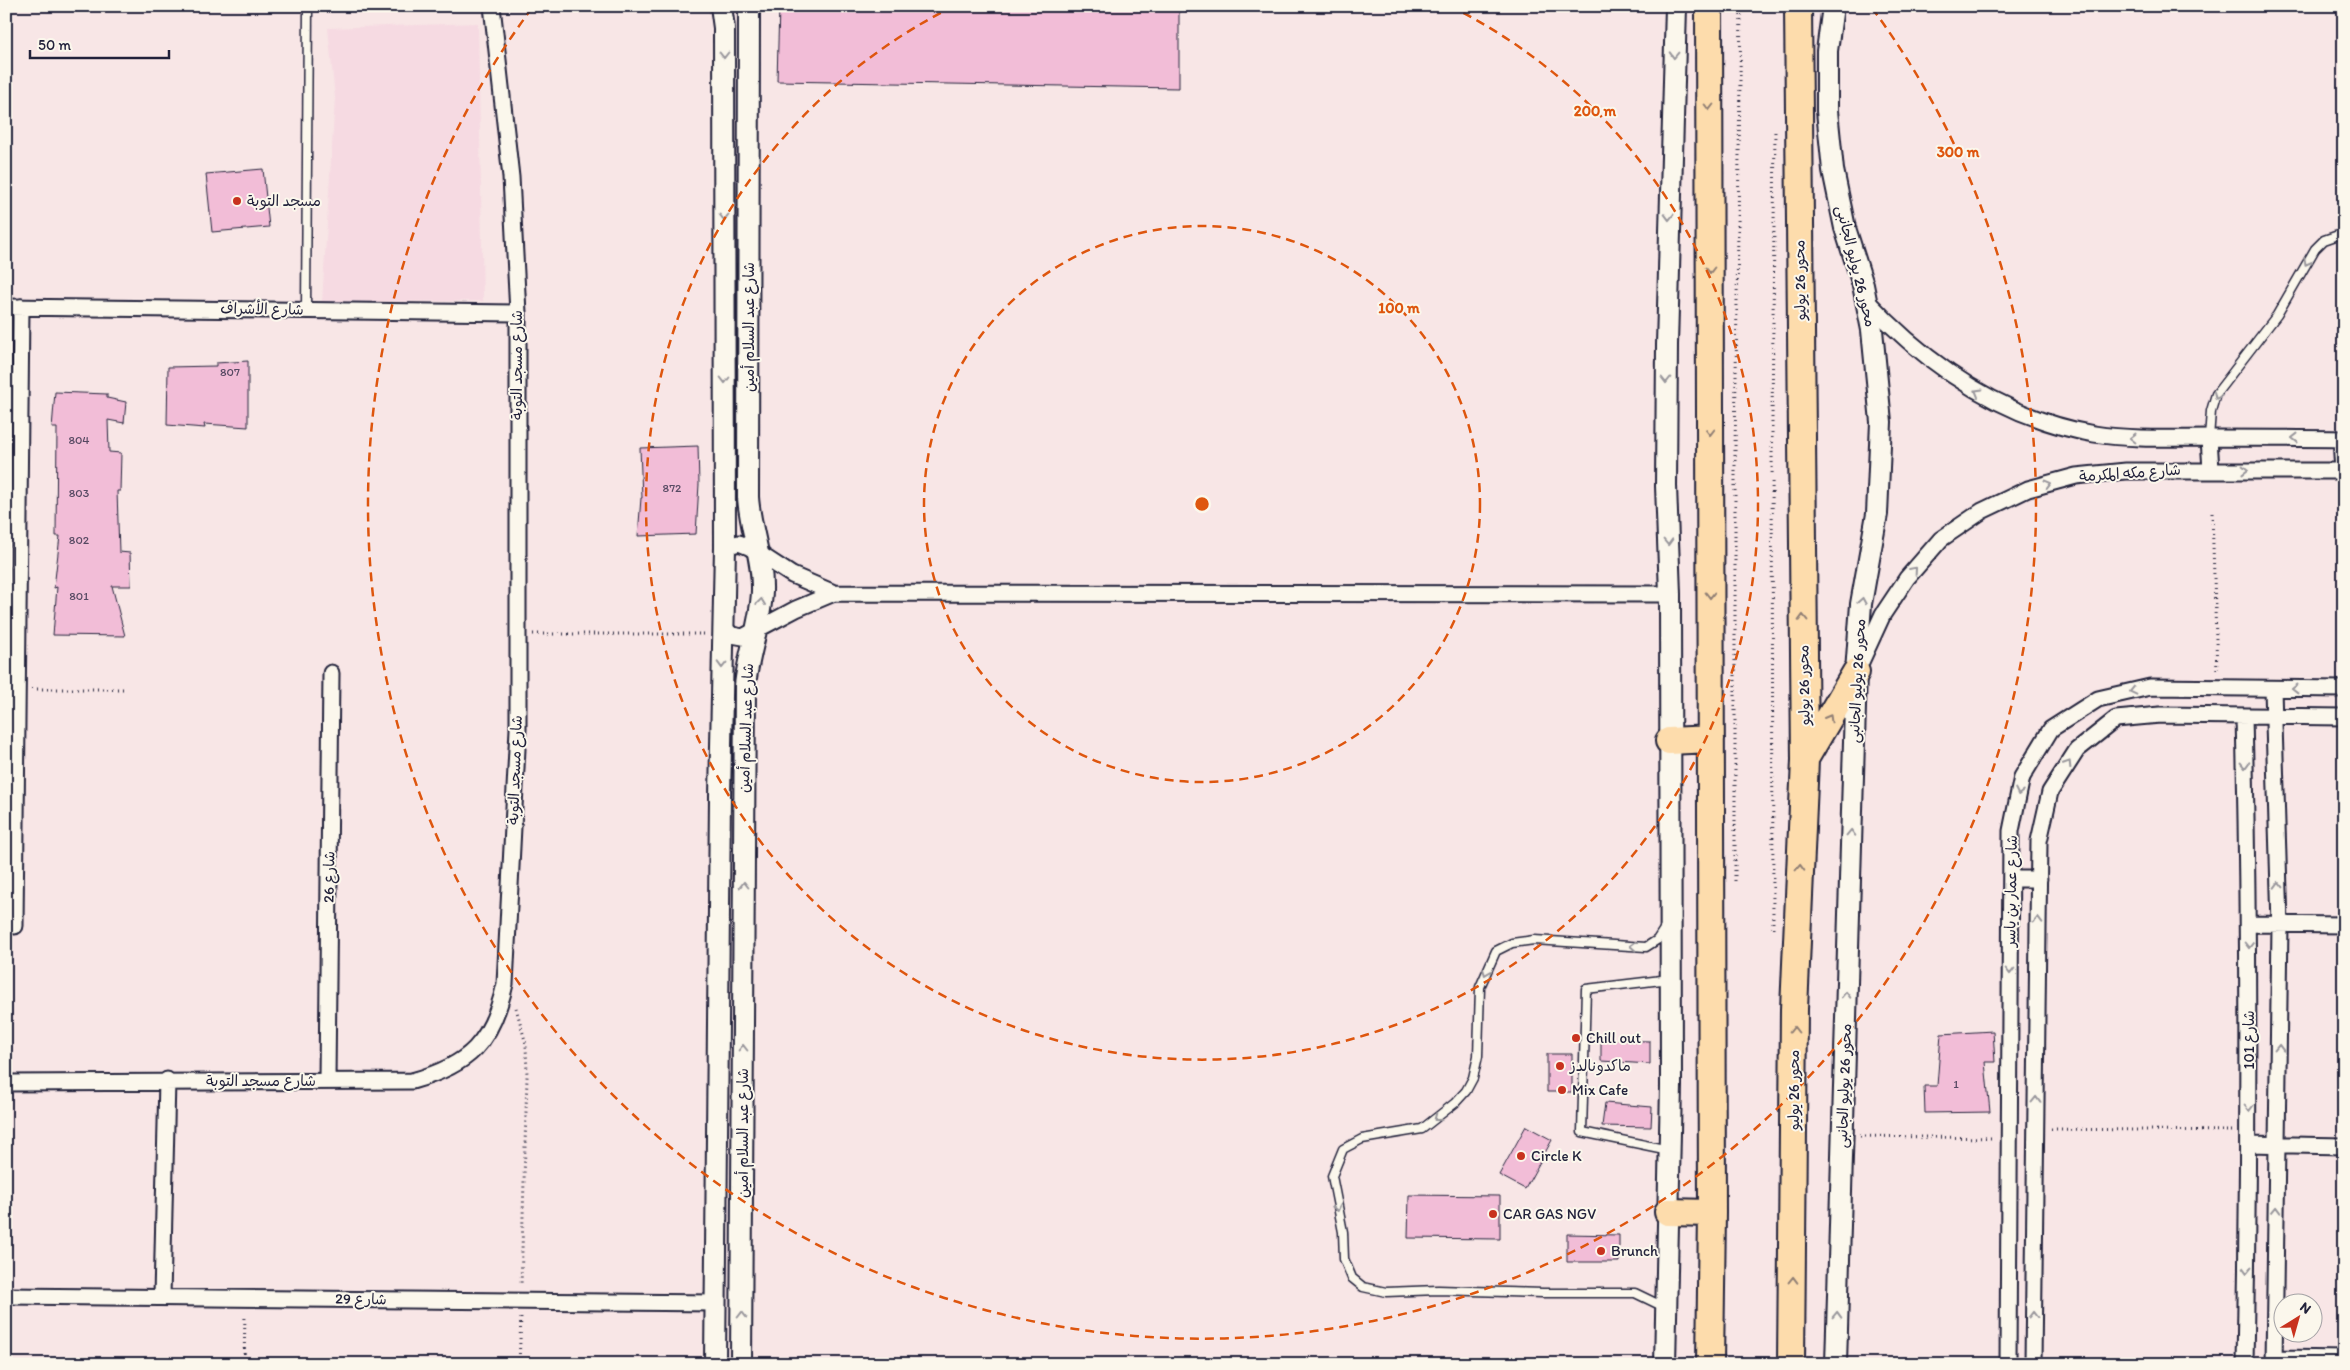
<svg xmlns="http://www.w3.org/2000/svg" width="2350" height="1370" font-family="Itim,'Playpen Sans Arabic',sans-serif">
<style>
.built{fill:#f6dae2}
.building{fill:#f2bdd7;stroke:#22223b}
.lines{fill:none;stroke-linecap:round;stroke-linejoin:round}
.service-casing{stroke:#22223b;stroke-width:11}
.minor-casing{stroke:#22223b;stroke-width:19}
.tertiary-casing{stroke:#22223b;stroke-width:24}
.trunk-casing{stroke:#22223b;stroke-width:30}
.path{stroke:#22223b;stroke-width:3;stroke-dasharray:1 4;stroke-linecap:butt}
.service{stroke:#fbf7ec;stroke-width:8}
.minor{stroke:#fbf7ec;stroke-width:15}
.tertiary{stroke:#fbf7ec;stroke-width:20}
.trunk{stroke:#fddcac;stroke-width:26}
.oneway{stroke:#99979c}
.oneway2{stroke:#907f74}
.ring{fill:none;stroke:#de560e;stroke-width:2.5;stroke-dasharray:9 6}
.poi-dot{fill:#c8321e;stroke:#fbf7ec;stroke-width:2}
.labels{text-anchor:middle;dominant-baseline:central;stroke-width:4;stroke-linejoin:round;paint-order:stroke}
.number-label{font-size:12px;fill:#564962}
.poi-label{font-size:15px;fill:#22223b;stroke:#fbf7ec;text-anchor:start}
.street-label{font-size:15px;fill:#22223b;stroke:#fbf7ec}
.centre{fill:#de560e;stroke:#fbf7ec;stroke-width:2.5}
.ring-label{font-size:15px;text-anchor:middle;font-weight:bold;fill:#de560e;stroke:#fbf7ec;stroke-width:4;stroke-linejoin:round;paint-order:stroke}
</style>
<rect width="100%" height="100%" fill="#f8e6e6"/>
<filter id="ink" filterUnits="userSpaceOnUse"><feTurbulence type="fractalNoise" baseFrequency=".02" numOctaves="2"/><feDisplacementMap in="SourceGraphic" scale="10" xChannelSelector="R" yChannelSelector="G"/><feConvolveMatrix kernelMatrix="1 2 1 2 8 2 1 2 1" color-interpolation-filters="sRGB"/></filter>
<g filter="url(#ink)">
<!-- built -->
<path class="built" d="M478 23 483 301 322 302 335 98 328 28Z"/>
<!-- building -->
<path class="building" d="M779 6H1179V88L777 81Z
M263 169 269 227 212 232 206 174Z
M248 361V427L204 424 205 428 167 425 168 367 216 366V363Z
M55 392 107 394V398L126 402 124 423 108 420 109 452 121 453 120 491H117L119 552 130 553 131 586H112L125 636 53 635 57 587 54 588 60 536H56L57 428H52Z
M698 446 699 484 696 534 638 536 641 498H642L640 448Z
M1993 1031 1995 1062H1985L1990 1112 1925 1113 1924 1086H1937L1941 1034Z
M1601 1040 1650 1041V1064L1601 1061Z
M1547 1054H1572V1092H1547Z
M1605 1103 1652 1107 1651 1127 1602 1126Z
M1526 1126 1552 1140 1525 1189 1499 1175Z
M1409 1195 1500 1196V1239L1408 1238Z
M1567 1234 1619 1235V1262H1567Z"/>
<g class="lines">
<!-- service casing -->
<g class="service-casing">
<path id="service" d="M306 310 308 6
M2209 438 2211 411 2216 394 2277 315 2315 249 2324 240 2344 233
M1669 1150 1582 1132 1586 989 1670 979
M1664 1307 1635 1293H1543L1438 1290 1386 1292 1363 1287 1352 1278 1344 1259 1343 1232 1332 1176 1343 1149 1362 1139 1422 1129 1455 1103 1466 1091 1473 1078 1478 1056 1480 987 1496 951 1512 943 1534 940 1646 947 1657 940 1666 926"/>
</g>
<!-- minor casing -->
<g class="minor-casing">
<path id="minor" d="M1866 300C1928 366 2003 418 2094 434 2133 440 2172 438 2211 438 2255 438 2300 438 2344 439
M6 307 518 313
M2209 438 2211 470
M2341 439 2343 471
M725 547 739 543 749 547 792 575 834 593 1670 594
M722 626 732 635 743 637 796 609 834 593
M1860 664 1883 614 1907 578 1941 539 1982 511 2028 489 2076 476 2126 471H2344
M2273 689 2280 925 2274 1364
M2244 716C2249 932 2249 1148 2245 1364
M2011 879H2039
M2249 924 2344 925
M15 926 21 307
M327 1081 331 673
M6 1083 412 1081C470 1065 492 1042 505 984L518 729V313L511 177 492 6
M2249 1144 2344 1146
M6 1296 716 1303
M162 1297 167 1080
M2274 1358 2344 1359
M2008 1364 2011 831 2022 777 2051 729 2098 699 2150 687 2344 689
M2033 1364 2039 841 2050 792 2077 750 2116 719 2160 715 2344 717"/>
</g>
<!-- tertiary casing -->
<g class="tertiary-casing">
<path id="tertiary" d="M1833 6 1827 51V111L1833 170 1845 228 1863 285 1872 330 1881 422 1877 514 1861 604 1856 672 1836 1364
M715 1364 720 796 725 547 724 28 721 6
M741 1364 745 686C748 654 761 623 762 591 763 559 750 529 748 497L749 6
M1665 1364 1671 1086 1670 594 1666 486 1667 345 1676 6"/>
</g>
<!-- trunk casing -->
<g class="trunk-casing">
<path id="trunk" d="M1709 6 1712 1213 1710 1364
M1669 741 1711 739
M1805 759 1856 672
M1668 1212 1712 1213
M1791 1364 1794 1009 1805 760 1798 6"/>
</g>
<!-- path -->
<path class="path" d="M2212 513 2217 672
M533 634H706
M32 689H123
M1735 881V450L1741 6
M1773 928 1772 420 1775 129
M516 1008 526 1044 527 1076 521 1286
M2051 1129 2232 1131
M1860 1136 1994 1138
M244 1364 245 1314
M519 1364 521 1317"/>
<!-- service -->
<use href="#service" class="service"/>
<!-- minor -->
<use href="#minor" class="minor"/>
<!-- tertiary -->
<use href="#tertiary" class="tertiary"/>
<!-- trunk -->
<use href="#trunk" class="trunk"/>
</g>
<!-- one-way arrows -->
<defs><path id="oneway-chevron" d="M-2-3.5L2.5 0L-2 3.5" fill="none" stroke-width="1.6" stroke-linecap="round" stroke-linejoin="round" transform="scale(1.25)"/></defs>
<g class="oneway">
<use href="#oneway-chevron" transform="translate(724 55) rotate(90)"/>
<use href="#oneway-chevron" transform="translate(1674 55) rotate(92)"/>
<use href="#oneway-chevron" transform="translate(724 217) rotate(90)"/>
<use href="#oneway-chevron" transform="translate(1669 217) rotate(91)"/>
<use href="#oneway-chevron" transform="translate(2307 262) rotate(118)"/>
<use href="#oneway-chevron" transform="translate(725 380) rotate(90)"/>
<use href="#oneway-chevron" transform="translate(1666 380) rotate(90)"/>
<use href="#oneway-chevron" transform="translate(1978 392) rotate(-150)"/>
<use href="#oneway-chevron" transform="translate(2217 396) rotate(115)"/>
<use href="#oneway-chevron" transform="translate(2133 438) rotate(-179)"/>
<use href="#oneway-chevron" transform="translate(2295 438) rotate(-180)"/>
<use href="#oneway-chevron" transform="translate(2245 470) rotate(1)"/>
<use href="#oneway-chevron" transform="translate(2048 484) rotate(-15)"/>
<use href="#oneway-chevron" transform="translate(1668 542) rotate(88)"/>
<use href="#oneway-chevron" transform="translate(1914 570) rotate(-49)"/>
<use href="#oneway-chevron" transform="translate(1862 601) rotate(-80)"/>
<use href="#oneway-chevron" transform="translate(761 602) rotate(-83)"/>
<use href="#oneway-chevron" transform="translate(722 665) rotate(91)"/>
<use href="#oneway-chevron" transform="translate(2295 689) rotate(180)"/>
<use href="#oneway-chevron" transform="translate(2133 691) rotate(167)"/>
<use href="#oneway-chevron" transform="translate(2068 764) rotate(-58)"/>
<use href="#oneway-chevron" transform="translate(2245 765) rotate(89)"/>
<use href="#oneway-chevron" transform="translate(2019 792) rotate(102)"/>
<use href="#oneway-chevron" transform="translate(1851 833) rotate(-88)"/>
<use href="#oneway-chevron" transform="translate(744 885) rotate(-90)"/>
<use href="#oneway-chevron" transform="translate(2279 885) rotate(-92)"/>
<use href="#oneway-chevron" transform="translate(2038 920) rotate(-89)"/>
<use href="#oneway-chevron" transform="translate(2249 945) rotate(90)"/>
<use href="#oneway-chevron" transform="translate(1633 946) rotate(-177)"/>
<use href="#oneway-chevron" transform="translate(2010 971) rotate(90)"/>
<use href="#oneway-chevron" transform="translate(1486 972) rotate(111)"/>
<use href="#oneway-chevron" transform="translate(1846 995) rotate(-88)"/>
<use href="#oneway-chevron" transform="translate(743 1048) rotate(-90)"/>
<use href="#oneway-chevron" transform="translate(2279 1048) rotate(-89)"/>
<use href="#oneway-chevron" transform="translate(2036 1100) rotate(-89)"/>
<use href="#oneway-chevron" transform="translate(2249 1108) rotate(90)"/>
<use href="#oneway-chevron" transform="translate(1437 1118) rotate(142)"/>
<use href="#oneway-chevron" transform="translate(1337 1208) rotate(78)"/>
<use href="#oneway-chevron" transform="translate(2276 1210) rotate(-89)"/>
<use href="#oneway-chevron" transform="translate(2247 1270) rotate(91)"/>
<use href="#oneway-chevron" transform="translate(742 1315) rotate(-90)"/>
<use href="#oneway-chevron" transform="translate(1837 1315) rotate(-88)"/>
<use href="#oneway-chevron" transform="translate(2033 1315) rotate(-90)"/>
</g>
<g class="oneway2">
<use href="#oneway-chevron" transform="translate(1709 107) rotate(90)"/>
<use href="#oneway-chevron" transform="translate(1710 270) rotate(90)"/>
<use href="#oneway-chevron" transform="translate(1710 432) rotate(90)"/>
<use href="#oneway-chevron" transform="translate(1710 595) rotate(90)"/>
<use href="#oneway-chevron" transform="translate(1803 618) rotate(-91)"/>
<use href="#oneway-chevron" transform="translate(1829 718) rotate(-60)"/>
<use href="#oneway-chevron" transform="translate(1800 868) rotate(-88)"/>
<use href="#oneway-chevron" transform="translate(1794 1030) rotate(-90)"/>
<use href="#oneway-chevron" transform="translate(1793 1280) rotate(-89)"/>
</g>
</g>
<!-- distance rings -->
<g class="ring">
<circle cx="1202" cy="504" r="278"/>
<path d="M1450 6A556 556 0 1 1 954 6"/>
<path d="M1872 8A834 834 0 1 1 532 8"/>
</g>
<!-- markers -->
<g class="poi-dot">
<circle cx="237" cy="201" r="5"/>
<circle cx="1576" cy="1038" r="5"/>
<circle cx="1560" cy="1066" r="5"/>
<circle cx="1562" cy="1090" r="5"/>
<circle cx="1521" cy="1156" r="5"/>
<circle cx="1493" cy="1214" r="5"/>
<circle cx="1601" cy="1251" r="5"/>
</g>
<g class="labels">
<!-- number labels -->
<g class="number-label">
<text x="230" y="372">807</text>
<text x="79" y="440">804</text>
<text x="672" y="488">872</text>
<text x="79" y="493">803</text>
<text x="79" y="540">802</text>
<text x="79" y="596">801</text>
<text x="1956" y="1084">1</text>
</g>
<!-- poi labels -->
<g class="poi-label">
<text x="247" y="201">مسجد التوبة</text>
<text x="1586" y="1038">Chill out</text>
<text x="1570" y="1066">ماكدونالدز</text>
<text x="1572" y="1090">Mix Cafe</text>
<text x="1531" y="1156">Circle K</text>
<text x="1503" y="1214">CAR GAS NGV</text>
<text x="1611" y="1251">Brunch</text>
</g>
<!-- street labels -->
<g class="street-label">
<text transform="translate(1856 266) rotate(76)">محور 26 يوليو الجانبى</text>
<text transform="translate(1800 280) rotate(-91)">محور 26 يوليو</text>
<text transform="translate(262 309) rotate(1)">شارع الأشراف</text>
<text transform="translate(749 327) rotate(-90)">شارع عبد السلام أمين</text>
<text transform="translate(517 365) rotate(-90)">شارع مسجد التوبة</text>
<text transform="translate(2130 473) rotate(-4)">شارع مكه المكرمة</text>
<text transform="translate(1857 681) rotate(-87)">محور 26 يوليو الجانبى</text>
<text transform="translate(1804 685) rotate(-91)">محور 26 يوليو</text>
<text transform="translate(746 728) rotate(-88)">شارع عبد السلام أمين</text>
<text transform="translate(515 770) rotate(-88)">شارع مسجد التوبة</text>
<text transform="translate(329 877) rotate(-89)">شارع 26</text>
<text transform="translate(2011 891) rotate(-89)">شارع عمار بن ياسر</text>
<text transform="translate(2249 1040) rotate(-90)">شارع 101</text>
<text x="261" y="1081">شارع مسجد التوبة</text>
<text transform="translate(1844 1086) rotate(-88)">محور 26 يوليو الجانبى</text>
<text transform="translate(1794 1090) rotate(-90)">محور 26 يوليو</text>
<text transform="translate(743 1133) rotate(-90)">شارع عبد السلام أمين</text>
<text transform="translate(361 1299) rotate(1)">شارع 29</text>
</g>
</g>
<circle cx="1202" cy="504" r="8" class="centre"/>
<g class="ring-label">
<text x="1595" y="116">200 m</text>
<text x="1958" y="157">300 m</text>
<text x="1399" y="313">100 m</text>
</g>
<!-- margin -->
<rect width="2350" height="1370" fill="none" stroke="#fbf7ec" stroke-width="25"/>
<rect x="12" y="12" width="2325" height="1345" fill="none" stroke="#22223b" stroke-width="2" filter="url(#ink)"/>
<!-- north arrow -->
<g transform="translate(2298 1318) rotate(37)"><circle r="24" fill="#fbf7ec" stroke="#a4a2a5"/>
<path d="M0-4L9 19L0 12L-9 19Z" fill="#c8321e"/>
<text y="-8" font-size="14" font-weight="bold" text-anchor="middle" fill="#22223b">N</text>
</g>
<!-- scale -->
<path d="M30 50v8h139v-8" fill="none" stroke="#22223b" stroke-width="2.5"/>
<text x="38" y="50" font-size="15" fill="#22223b" stroke="#fbf7ec" stroke-width="4" paint-order="stroke">50 m</text>
</svg>
